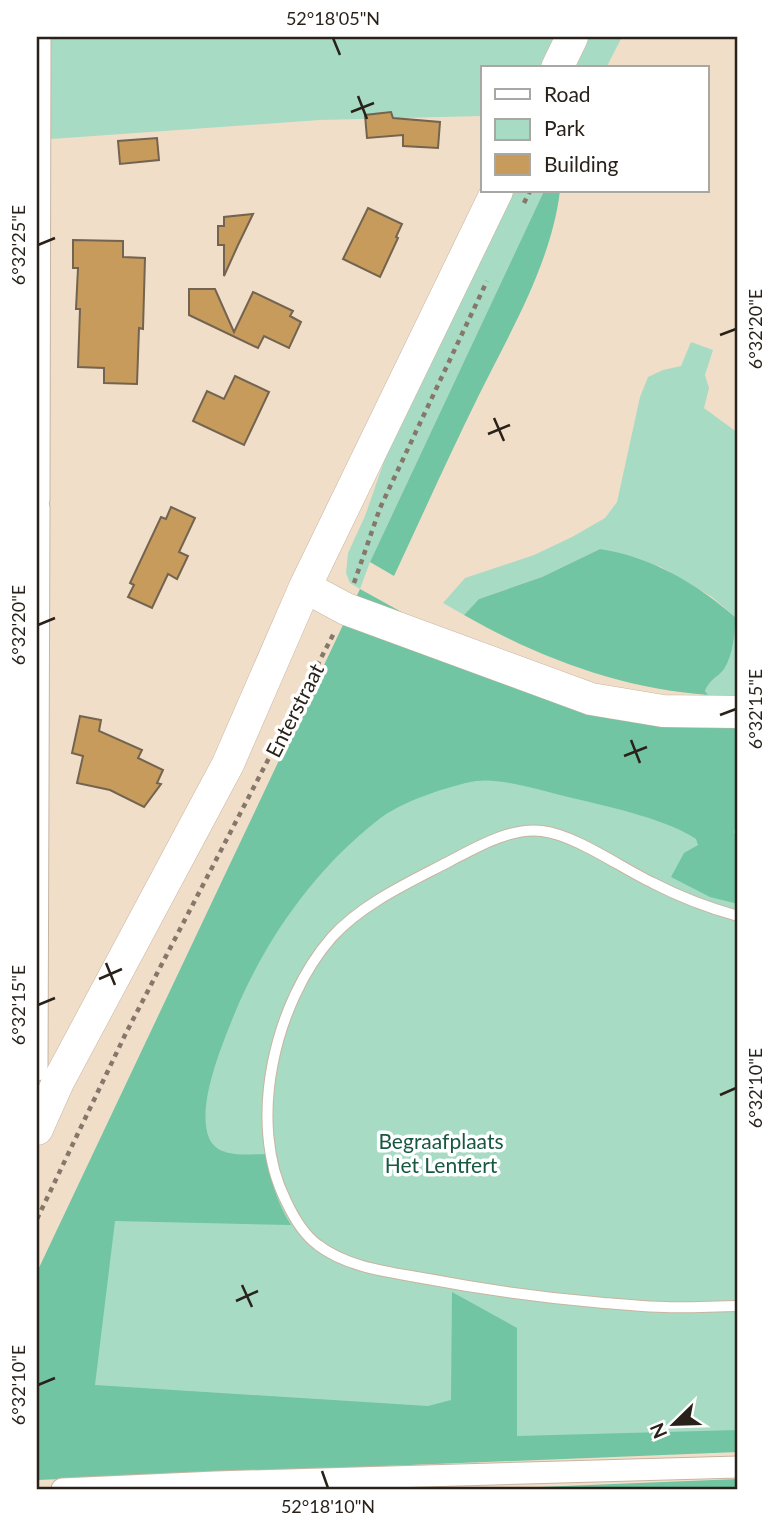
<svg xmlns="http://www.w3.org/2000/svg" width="775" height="1526" font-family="Lato,sans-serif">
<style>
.green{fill:#a8dbc4}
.forest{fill:#71c5a2}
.building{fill:#c79b5b;stroke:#726450;stroke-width:2}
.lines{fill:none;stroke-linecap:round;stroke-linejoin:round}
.lane-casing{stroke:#c7b5a1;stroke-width:12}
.street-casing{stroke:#c7b5a1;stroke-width:23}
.secondary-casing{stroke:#c7b5a1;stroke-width:33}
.path{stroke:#85786a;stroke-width:4.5;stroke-dasharray:5 5;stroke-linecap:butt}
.lane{stroke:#fff;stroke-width:10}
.street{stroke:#fff;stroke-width:21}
.secondary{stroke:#fff;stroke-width:32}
.ticks{fill:none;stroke:#29221a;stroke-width:2.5}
.labels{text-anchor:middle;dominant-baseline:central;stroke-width:7;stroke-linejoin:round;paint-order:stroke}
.street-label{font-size:21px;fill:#29221a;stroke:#fff}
.park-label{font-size:21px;fill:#175841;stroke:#fff}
.neatline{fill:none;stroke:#29221a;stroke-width:2.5}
.ticks-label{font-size:18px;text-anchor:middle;fill:#29221a}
</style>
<rect width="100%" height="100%" fill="#f1dec9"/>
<!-- green -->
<path class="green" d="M51 37H559L544 68H483V116L320 120 51 139Z
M585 37H622L606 68H570Z
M511 191H544L370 562 360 589 350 583 346 573 348 553 365 516 390 444Z
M691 342 713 350 705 375 709 388 704 408 738 433V696L708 695 705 691 706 686 716 677 735 617 712 597 661 567 600 549 542 577 479 599 464 615 443 603 465 578 534 555 572 537 605 518 617 502 640 397 648 377 663 370 681 366Z
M355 653 738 753V1441L388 1453 37 1378V1304Z"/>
<!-- forest -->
<path class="forest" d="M544 191H560C551 264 510 332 478 397 449 456 422 516 394 576L370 562Z
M600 549C651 557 696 583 735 617 735 634 733 655 724 669 718 677 708 681 705 691L708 695C622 689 539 658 464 615L479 599 542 577Z
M360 589 481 656 738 722V819L734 832 738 841V904L710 897 671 877 684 853 698 845 696 839C668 820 614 808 581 800 553 794 503 777 476 781 448 786 400 802 378 820 314 870 265 940 234 1015 222 1045 196 1106 209 1138 218 1159 248 1154 267 1154 270 1179 277 1203 291 1225L115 1221 95 1385 428 1406 451 1400 452 1292 517 1328V1436L738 1430V1452L37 1480V1272Z
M738 1479V1489H492Z"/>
<!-- building -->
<path class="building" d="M391 112 393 118 440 122 438 148 403 146V135L367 138 365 115Z
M157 138 159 160 120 164 118 141Z
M368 208 402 224 396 237 398 238 380 277 343 259Z
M253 214 238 245 224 276V245H218V226H224V217Z
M73 240 123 241V257L145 258 143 329 139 328 137 384 104 383V368L78 367 80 309H76L78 268H73Z
M189 289H215L234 332 253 292 293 311 290 316 301 322 289 348 264 336 258 348 189 315Z
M235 376 269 392 244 445 193 421 207 391 224 399Z
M171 507 195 518 179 552 188 556 177 579 168 574 152 608 128 597 134 585 130 583 161 517 166 519Z
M80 716 101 720 99 731 142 750 138 758 163 770 157 783 161 784 144 807 110 790 77 783 83 756 72 753Z"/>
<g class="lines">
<!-- lane casing -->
<g class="lane-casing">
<path id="lane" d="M738 916C709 908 680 897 653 883 621 868 576 835 542 831 511 827 477 847 450 861 410 882 363 903 332 937 275 1002 246 1122 286 1201 293 1216 304 1235 318 1245 348 1268 390 1272 428 1279 486 1290 544 1298 604 1303 624 1304 644 1307 665 1307 689 1308 714 1306 738 1306"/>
</g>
<!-- street casing -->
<g class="street-casing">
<path id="street" d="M39 500 40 37
M37 1070 39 507
M62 1489 216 1482 738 1467"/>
</g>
<!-- secondary casing -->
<g class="secondary-casing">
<path id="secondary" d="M557 68 572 37
M305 587 346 609 591 699 663 711 738 712
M37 1129 58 1082 228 764 305 587 497 191"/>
</g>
<!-- path -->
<path class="path" d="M524 203 530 191
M354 583 380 508 487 281
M37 1219 126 1033 334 633"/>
<!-- lane -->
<use href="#lane" class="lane"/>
<!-- street -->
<use href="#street" class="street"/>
<!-- secondary -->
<use href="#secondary" class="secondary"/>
</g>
<!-- ticks -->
<path class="ticks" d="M333 38 340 55M358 96 367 119M351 112 374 103M38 245 55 238M720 335 736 329M494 418 504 441M488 434 510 425M38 625 55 618M720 715 736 709M631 740 640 763M624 756 647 747M106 963 115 985M99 979 122 969M38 1005 55 998M720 1095 736 1088M242 1285 252 1307M236 1301 258 1291M38 1385 55 1378M322 1471 328 1488"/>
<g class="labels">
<!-- street labels -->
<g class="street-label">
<text transform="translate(294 710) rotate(-63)">Enterstraat</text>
</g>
<!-- park labels -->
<g class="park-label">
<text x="441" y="1140">Begraafplaats<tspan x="441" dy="24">Het Lentfert</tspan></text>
</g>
</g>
<!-- border -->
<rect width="775" height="1526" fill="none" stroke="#ffffff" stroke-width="77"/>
<!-- legend -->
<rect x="481" y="66" width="228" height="126" fill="#ffffff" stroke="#a9a7a3" stroke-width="2"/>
<rect x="495" y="89" width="35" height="10" fill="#ffffff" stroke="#a9a7a3" stroke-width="2"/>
<text x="544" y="102" font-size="21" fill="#29221a">Road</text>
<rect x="495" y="119" width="35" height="21" fill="#a8dbc4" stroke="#a9a7a3" stroke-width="2"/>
<text x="544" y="136" font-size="21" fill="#29221a">Park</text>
<rect x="495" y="154" width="35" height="21" fill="#c79b5b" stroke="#a9a7a3" stroke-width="2"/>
<text x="544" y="172" font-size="21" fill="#29221a">Building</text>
<!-- north arrow -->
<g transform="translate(674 1424) rotate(247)" stroke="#ffffff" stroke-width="5" paint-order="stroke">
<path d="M0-5L12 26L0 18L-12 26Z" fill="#29221a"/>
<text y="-10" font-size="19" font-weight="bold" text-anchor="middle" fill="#29221a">N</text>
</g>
<rect x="38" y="38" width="698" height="1450" class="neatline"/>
<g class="ticks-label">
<text x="333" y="25">52°18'05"N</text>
<text transform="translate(19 245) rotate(-90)" y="6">6°32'25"E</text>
<text transform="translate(756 329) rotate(-90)" y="6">6°32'20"E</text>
<text transform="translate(19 625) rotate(-90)" y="6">6°32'20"E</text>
<text transform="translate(756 709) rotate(-90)" y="6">6°32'15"E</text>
<text transform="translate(19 1005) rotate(-90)" y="6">6°32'15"E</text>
<text transform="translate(756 1088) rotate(-90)" y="6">6°32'10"E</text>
<text transform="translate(19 1385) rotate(-90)" y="6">6°32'10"E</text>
<text x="328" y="1513">52°18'10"N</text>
</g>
</svg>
